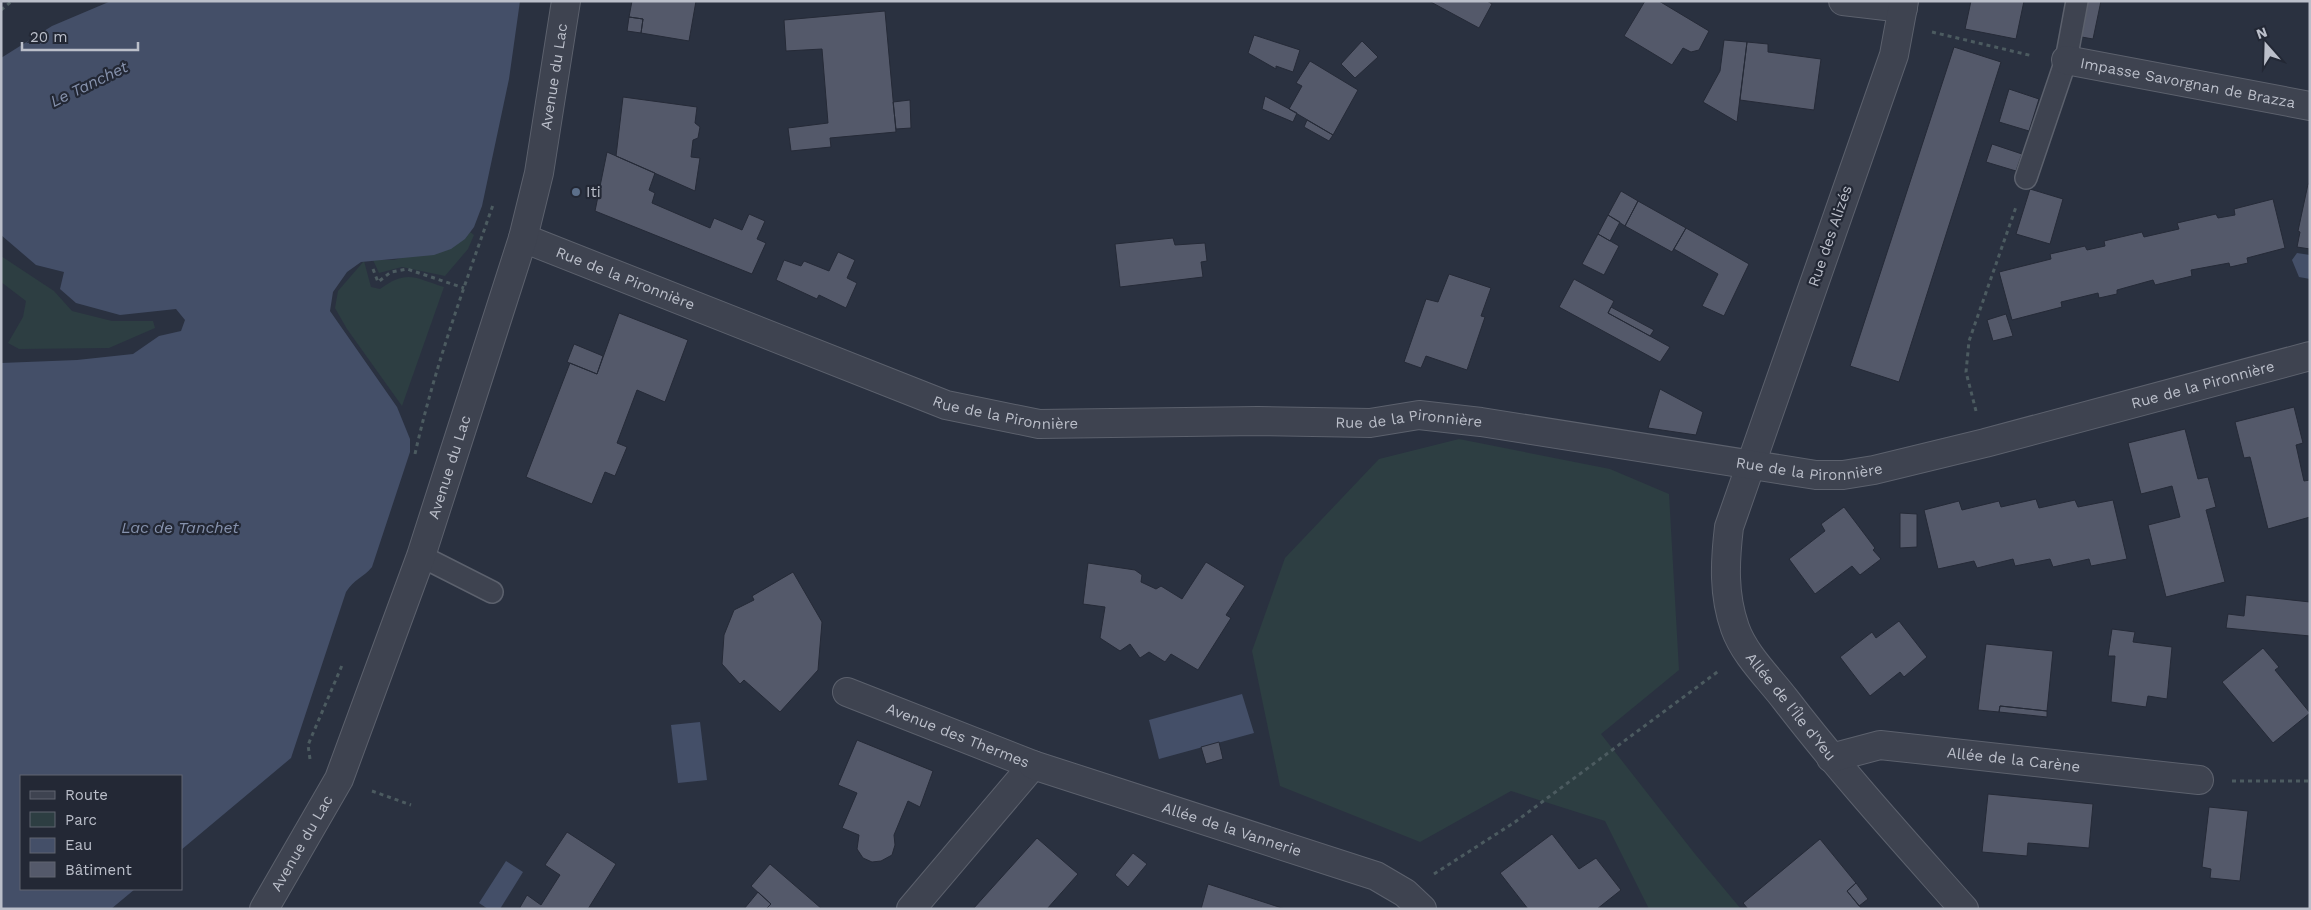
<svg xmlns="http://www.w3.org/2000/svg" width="2311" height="910" font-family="'Work Sans',sans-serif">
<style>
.green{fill:#2d3e42}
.water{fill:#444f68}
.building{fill:#54596a;stroke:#252a37}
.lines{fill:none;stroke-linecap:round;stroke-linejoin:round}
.lane-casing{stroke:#5c616d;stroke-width:24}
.street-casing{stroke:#5c616d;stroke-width:30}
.path{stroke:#4c5b60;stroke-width:3;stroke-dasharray:4 4;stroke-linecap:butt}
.lane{stroke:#3e4350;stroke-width:21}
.street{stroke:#3e4350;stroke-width:28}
.service-dot{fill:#5c6f8a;stroke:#232835;stroke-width:2}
.labels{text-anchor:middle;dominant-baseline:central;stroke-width:4.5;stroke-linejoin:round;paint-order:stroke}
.street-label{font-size:15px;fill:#bbbfca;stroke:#232835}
.poi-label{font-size:15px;fill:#bbbfca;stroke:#232835;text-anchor:start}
.water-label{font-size:16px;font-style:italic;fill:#8692ad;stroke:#232835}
</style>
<rect width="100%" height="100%" fill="#2a3140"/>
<!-- green -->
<path class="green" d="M470 232 474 235 468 249 445 276 402 267 379 273 373 260H394L465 239Z
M1 256 54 291 72 311 112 321H153L155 328 109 348 19 349 8 343 23 317 26 301 1 282Z
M364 261 371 287 380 289C407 269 415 278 444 287L402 406 347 329 335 308 338 291Z
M1459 439 1610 469 1669 494 1679 670 1601 734 1695 854 1741 909H1649L1605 821 1511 791 1420 842 1280 786 1252 651 1285 558 1379 459Z"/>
<!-- water -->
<path class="water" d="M111 1H520L509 79 482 206 474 227 465 239 451 249 434 255 361 262 347 272 333 292 330 311 397 407 410 439V452L372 567C363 578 354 579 346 592L291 758 181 850V776H21V889H135L111 909H1V363L77 360 133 354 159 336 181 331 185 320 176 309 120 315 76 303 60 289 64 272 36 265 1 235V58L52 26Z
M2297 253 2310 255V279L2299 277 2292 260Z
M1242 694 1254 733 1159 759 1149 720Z
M700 722 707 780 678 783 671 725Z
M506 861 523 872 500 909H488L479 903Z"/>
<!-- building -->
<path class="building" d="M632 1H696L689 41 641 33 643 19 629 17Z
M1429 1H1487L1492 4 1479 28Z
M1645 1H1659L1709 31 1699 50 1691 52 1683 48 1672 65 1624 36Z
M1971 1H2024L2016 39 1965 29Z
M2083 1H2101L2093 39 2076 36Z
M885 11 896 132 830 138 831 147 791 151 788 128 828 123 822 49 786 51 784 20Z
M629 17 643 19 641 33 627 31Z
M1254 35 1300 50 1293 72 1276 66V69L1248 53Z
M1724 40 1747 42 1737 122 1703 102 1720 71Z
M1362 41 1378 57 1355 78 1341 64Z
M1747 42 1768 44V52L1821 59 1814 110 1740 100Z
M1954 47 2001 62 1899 382 1850 366Z
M1310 61 1358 90 1333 135 1289 109 1302 86 1296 83Z
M2009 89 2039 99 2029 131 1999 122Z
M1265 96 1297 113 1293 122 1262 109Z
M623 97 697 107 695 123 700 127 698 138 693 140 691 157 700 158 695 191 616 156Z
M910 100 911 128 896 129 893 102Z
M1307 120 1333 135 1329 141 1304 127Z
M1992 144 2022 154 2016 171 1986 162Z
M607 152 655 173 649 190 655 193 652 203 710 228 714 218 742 230 749 214 765 221 757 239 766 243 752 274 595 211Z
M2308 184H2310V249L2297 247 2300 232 2298 231Z
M2030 189 2063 199 2050 244 2016 234Z
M1621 191 1638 201 1625 226 1608 215Z
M2273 199 2285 248 2247 258 2248 263 2230 267 2229 263 2191 270 2192 276 2155 285 2153 280 2117 290V294L2099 298 2098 293 2061 302 2062 307 2012 320 1999 272 2051 259 2050 254 2085 246 2087 250 2105 246 2104 241 2142 232 2144 237 2179 229 2177 223 2216 214 2218 218 2235 215 2234 209Z
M1638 201 1686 228 1672 252 1625 226Z
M1608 215 1620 222 1610 241 1598 234Z
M1686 228 1749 264 1724 316 1702 306 1718 274 1674 249Z
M1598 234 1619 246 1604 275 1582 264Z
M1173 238 1175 245 1205 243 1207 261 1201 262 1203 277 1120 287 1115 244Z
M838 252 855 260 847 278 857 283 846 308 819 295 817 299 776 280 784 260 801 266 804 261 829 271Z
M1449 274 1491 288 1481 316 1485 317 1467 370 1426 356 1421 368 1404 362 1426 299 1438 302Z
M1574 279 1614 301 1608 313 1670 347 1660 362 1559 307Z
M1611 307 1654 330 1650 336 1608 313Z
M619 313 688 340 665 402 637 390 617 443 627 447 615 476 605 472 592 504 526 477 570 363 597 374Z
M2006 314 2013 336 1993 341 1987 320Z
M574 344 603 356 597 374 567 362Z
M1660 389 1703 412 1696 435 1648 428Z
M2294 407 2303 443 2296 445 2304 481 2310 480V517L2268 529 2250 457 2244 458 2235 422Z
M2185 429 2198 479 2208 477 2216 507 2206 510 2225 582 2166 597 2148 525 2180 517 2172 486 2141 494 2128 443Z
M2036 499 2039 508 2075 500 2078 507 2113 500 2127 559 2091 566 2089 559 2053 567 2050 559 2015 566 2013 559 1977 568 1974 561 1938 569 1924 510 1959 501 1962 510 1999 501 2001 507Z
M1844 507 1875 548 1873 550 1881 559 1860 575 1852 566 1815 594 1789 559 1825 531 1821 524Z
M1900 513 1917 514V547L1900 548Z
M1206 562 1245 586 1226 615 1231 618 1198 670 1171 654 1165 662 1149 652 1140 658 1130 644 1120 651 1100 638 1105 607 1083 604 1088 563 1135 570 1142 575 1141 582 1156 589 1161 586 1182 599Z
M793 572 822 622 818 670 780 712 744 680 740 684 722 664 724 635 734 610 754 600 752 596Z
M2246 595 2310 602V600V636L2226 628 2228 614 2244 616Z
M1899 621 1927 657 1904 677 1900 672 1870 696 1840 657 1872 632 1876 638Z
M2112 629 2135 632 2133 642 2172 647 2167 699 2148 696 2146 707 2111 702 2115 656H2108Z
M1986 644 2053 651 2047 711 2000 706 1999 712 1978 710Z
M2263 648 2279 667 2275 670 2310 713 2273 743 2222 682Z
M2000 706 2047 711V717L1999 712Z
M857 740 933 771 920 807 908 801 894 835 895 845 892 855 881 861 872 862 863 858 857 849 859 835 842 828 857 793 838 785Z
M1219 742 1223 759 1206 764 1201 747Z
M1988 794 2093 804 2089 848 2028 843 2027 856 1982 852Z
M2209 807 2248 811 2240 881 2210 878 2211 869 2202 867Z
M567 832 616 864 588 909H519L527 895 541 905 560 875 545 865Z
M1552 834 1579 869 1596 858 1621 890 1597 909H1528L1500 873Z
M1037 838 1078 874 1047 909H973Z
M1820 839 1856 883 1847 891 1862 909H1748L1743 903Z
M1133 853 1147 864 1128 887 1115 875Z
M770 864 822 909H766L771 904 751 886Z
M1856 883 1868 899 1859 906 1847 891Z
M1208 884 1285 909H1201Z
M758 892 771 904 766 909H744Z"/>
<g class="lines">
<!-- lane casing -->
<g class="lane-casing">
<path id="lane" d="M2026 178 2066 60 2077 1
M421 556 492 592"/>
</g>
<!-- street casing -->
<g class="street-casing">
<g id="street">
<path d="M1843 1 1903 8"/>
<path id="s1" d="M1904 1 1894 55 1729 527C1725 561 1723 594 1735 628 1744 654 1768 677 1785 699 1841 772 1903 840 1964 909"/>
<path id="s2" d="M2066 60 2310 106"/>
<path id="s3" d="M523 238 946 405 1039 424 1258 421 1370 423 1419 415 1481 422 1816 475H1843L1874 470 1985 443 2310 356"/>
<path id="s4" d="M847 692 1033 765 911 909"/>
<path id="s5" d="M1831 758 1880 745 2199 780"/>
<path id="s6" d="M1033 765 1376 876 1405 893 1422 909"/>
<path id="s7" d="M264 909 339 779 421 556 523 238 539 173 566 1"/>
</g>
</g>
<!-- path -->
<path class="path" d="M1 10 12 1
M1932 32 2033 56
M373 269 378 282 391 272 407 269 464 288
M1976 411 1966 372 1969 341 2016 207
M415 454C434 369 464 287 493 205
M310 759 308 745 343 663
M2232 781H2310
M372 791 411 805
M1434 874 1515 822 1720 670"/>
<!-- lane -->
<use href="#lane" class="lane"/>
<!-- street -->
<use href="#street" class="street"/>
</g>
<!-- markers -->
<circle class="service-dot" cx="576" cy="192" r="5"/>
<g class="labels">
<!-- street labels -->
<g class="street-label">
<text stroke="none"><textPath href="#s7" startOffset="886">Avenue du Lac</textPath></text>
<text stroke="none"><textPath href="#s2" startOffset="124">Impasse Savorgnan de Brazza</textPath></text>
<text transform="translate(1830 236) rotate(-71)">Rue des Alizés</text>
<text stroke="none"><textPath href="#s3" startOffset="110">Rue de la Pironnière</textPath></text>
<text stroke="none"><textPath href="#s3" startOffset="1730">Rue de la Pironnière</textPath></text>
<text stroke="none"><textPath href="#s3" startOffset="515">Rue de la Pironnière</textPath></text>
<text stroke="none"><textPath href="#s3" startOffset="920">Rue de la Pironnière</textPath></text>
<text stroke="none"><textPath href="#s3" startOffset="1325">Rue de la Pironnière</textPath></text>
<text stroke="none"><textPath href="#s7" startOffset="481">Avenue du Lac</textPath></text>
<text stroke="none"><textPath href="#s1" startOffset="754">Allée de l'Île d'Yeu</textPath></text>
<text stroke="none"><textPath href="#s4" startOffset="119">Avenue des Thermes</textPath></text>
<text stroke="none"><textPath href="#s5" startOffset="185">Allée de la Carène</textPath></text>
<text stroke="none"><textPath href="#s6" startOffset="209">Allée de la Vannerie</textPath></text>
<text stroke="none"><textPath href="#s7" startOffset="76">Avenue du Lac</textPath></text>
</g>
<!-- poi labels -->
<g class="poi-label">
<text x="586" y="192">Iti</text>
</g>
<!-- water labels -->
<g class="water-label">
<text transform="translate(89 84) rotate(-26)">Le Tanchet</text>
<text x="180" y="527">Lac de Tanchet</text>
</g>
</g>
<!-- border -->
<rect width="2311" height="910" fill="none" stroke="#bbbfca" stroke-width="5"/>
<!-- legend -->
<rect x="20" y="775" width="162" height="115" fill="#232835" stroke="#606471"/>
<rect x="30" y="791" width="25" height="8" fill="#3e4350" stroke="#606471"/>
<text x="65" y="800" font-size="15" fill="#bbbfca">Route</text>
<rect x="30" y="812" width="25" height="15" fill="#2d3e42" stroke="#606471"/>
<text x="65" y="825" font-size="15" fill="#bbbfca">Parc</text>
<rect x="30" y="838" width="25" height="15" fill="#444f68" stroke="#606471"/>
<text x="65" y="850" font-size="15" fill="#bbbfca">Eau</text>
<rect x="30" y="862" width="25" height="15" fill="#54596a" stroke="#606471"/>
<text x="65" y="875" font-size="15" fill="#bbbfca">Bâtiment</text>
<!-- north arrow -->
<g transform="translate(2266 45) rotate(340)" stroke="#232835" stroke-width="4" paint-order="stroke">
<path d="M0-4L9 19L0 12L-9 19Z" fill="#bbbfca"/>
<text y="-8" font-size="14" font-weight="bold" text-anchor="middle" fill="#bbbfca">N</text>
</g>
<!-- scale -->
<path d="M22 42v8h116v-8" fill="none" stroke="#bbbfca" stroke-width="2.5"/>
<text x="30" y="42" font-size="15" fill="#bbbfca" stroke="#232835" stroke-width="4" paint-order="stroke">20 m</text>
</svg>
